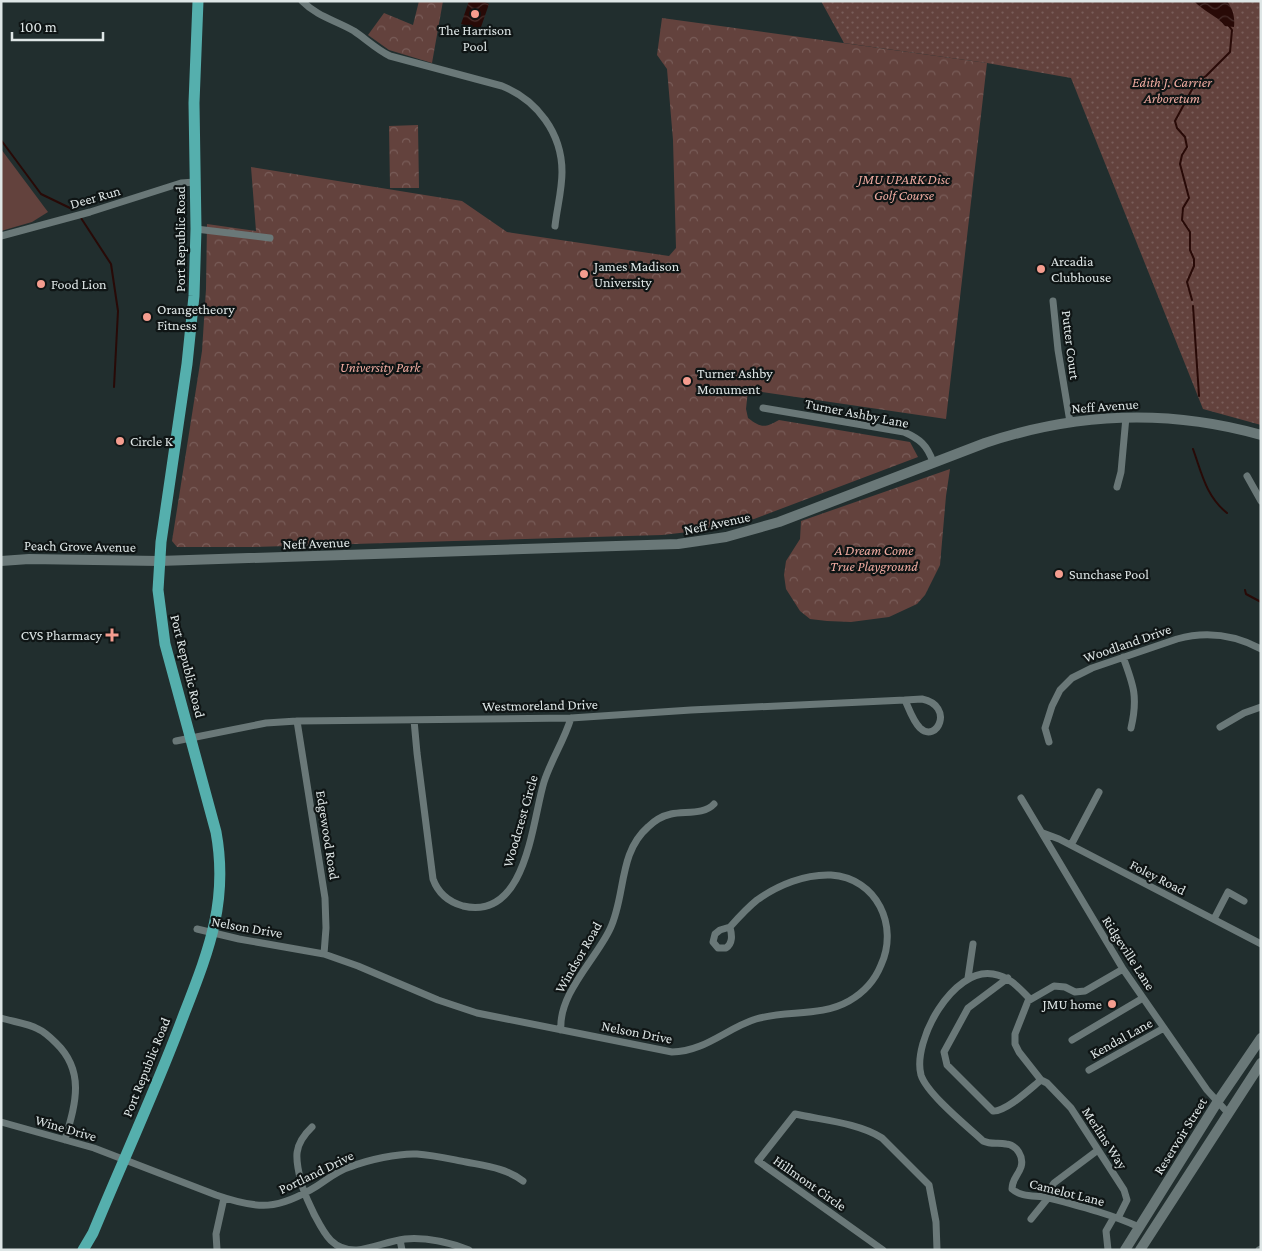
<svg xmlns="http://www.w3.org/2000/svg" width="1262" height="1251" font-family="'Crimson Pro',serif">
<style>
.grass{fill:#63423d}
.park{fill:url(#park-crowns)}
.garden{fill:url(#garden-dots)}
.water{fill:url(#water-waves)}
.lines{fill:none;stroke-linecap:round;stroke-linejoin:round}
.stream{stroke:#280a07;stroke-width:2}
.street{stroke:#6a7878;stroke-width:7}
.secondary{stroke:#6a7878;stroke-width:10}
.primary{stroke:#55afad;stroke-width:11}
.poi-dot{fill:#f59d8f;stroke:#0f1515;stroke-width:2}
.labels{text-anchor:middle;dominant-baseline:central;stroke-width:4.5;stroke-linejoin:round;paint-order:stroke}
.poi-label{font-size:14px;fill:#dee6e6;stroke:#0f1515;text-anchor:start}
.park-label{font-size:14px;font-style:italic;fill:#eeaaa0;stroke:#0f1515}
.street-label{font-size:14px;fill:#dee6e6;stroke:#0f1515}
</style>
<defs>
<pattern id="park-crowns" width="20" height="18" patternUnits="userSpaceOnUse" patternTransform="scale(1.25)"><rect width="20" height="18" fill="#63423d"/><path d="M2 6a3 3 0 1 1 6 0M12 15a3 3 0 1 1 6 0" fill="none" stroke="#795d59"/></pattern>
<pattern id="garden-dots" width="8" height="8" patternUnits="userSpaceOnUse" patternTransform="scale(1.25)"><rect width="8" height="8" fill="#63423d"/><path d="M2 2h.1M6 6h.1" fill="none" stroke="#795d59" stroke-width="1.8" stroke-linecap="round"/></pattern>
<pattern id="water-waves" width="16" height="10" patternUnits="userSpaceOnUse" patternTransform="scale(1.25)"><rect width="16" height="10" fill="#280a07"/><path d="M0 5q4-4 8 0t8 0" fill="none" stroke="#472e2b"/></pattern>
</defs>
<rect width="100%" height="100%" fill="#212e2e"/>
<!-- grass -->
<path class="grass" d="M1 149 48 212 32 222 1 231Z"/>
<!-- park -->
<path class="park" d="M419 1H443L432 63 389 50 368 35 384 13 413 25Z
M662 18 987 63 946 419 748 390 746 409 748 418C761 428 765 428 779 420L910 442 918 457 754 519 706 530 662 535 454 541 253 547H177L172 541 202 351 206 289 207 224 256 231 251 167 462 201 507 232 669 256 676 248 673 140 667 69 657 55Z
M418 125 419 188H390L389 126Z
M950 469 946 496 940 565 925 595 917 604 889 617 851 622 827 621 810 619 800 611 786 589 784 575 786 561 800 539 801 521Z"/>
<!-- garden -->
<path class="garden" d="M821 1H1261V425L1203 409 1071 78 987 63 844 43Z"/>
<!-- water -->
<path class="water" d="M469 1H483L489 4 480 30 461 24Z
M1194 1H1227C1233 10 1235 16 1234 27L1225 26C1216 15 1203 11 1194 1Z"/>
<g class="lines">
<!-- stream -->
<path class="stream" d="M1 140 41 194 70 208
M81 218 111 264 118 311 114 387
M1192 300 1187 282 1194 266V259L1190 250V232L1182 220 1183 208 1189 198 1180 164 1182 155 1187 147 1185 137 1177 128 1175 121 1196 82 1206 76 1230 52 1232 30 1229 26
M1193 306 1199 396
M1193 449C1202 474 1206 496 1227 513
M1245 590 1246 594 1261 602"/>
<!-- street -->
<path class="street" d="M302 1C318 17 335 20 354 31 366 39 376 49 390 56L502 86C537 100 562 133 562 172 562 190 557 208 555 226
M196 229 270 238
M1 236 90 212 181 183 195 182
M1053 301 1058 350 1070 422
M763 408 904 432C920 439 927 445 933 462
M1247 476 1261 501
M1117 487 1121 472 1126 417
M1123 657C1134 686 1138 698 1131 728
M922 699C955 706 937 744 920 728 913 721 909 709 905 700Z
M414 720 417 753 433 879C438 893 449 902 463 906 527 921 532 821 544 782 551 760 564 741 571 718
M297 721 325 898 326 928 324 954
M1220 727 1244 713 1261 707
M176 741 266 723 297 721 571 718 691 710 905 700
M1049 742 1045 728 1052 706 1060 690 1072 678 1092 668 1177 639C1206 631 1235 635 1261 649
M1021 798 1123 969 1207 1090 1228 1113
M1043 833 1059 839 1261 944
M1071 845 1099 792
M1214 919 1228 892 1244 901
M730 927C732 935 733 943 726 948H718L713 942 715 934 720 930Z
M197 929 239 939 324 954 358 966 438 1000 477 1013 672 1052C704 1052 727 1028 756 1019 787 1010 821 1017 849 1001 863 993 875 980 881 965 899 926 877 878 831 875 805 874 778 885 757 900 747 908 738 918 730 927
M968 978 973 944
M1008 978 968 1008 944 1052 947 1065 993 1111C1006 1112 1031 1088 1041 1080L1019 1052 1015 1044V1034L1028 1001 1054 986 1065 987 1075 992 1085 991 1123 969
M1030 999C1018 987 1010 977 993 974 953 967 912 1041 921 1075 927 1094 968 1127 983 1141 992 1145 998 1142 1006 1144 1017 1145 1024 1157 1021 1167 1018 1176 1012 1179 1012 1189 1022 1198 1036 1195 1049 1198 1079 1206 1111 1214 1139 1227
M1 1018C14 1022 27 1023 38 1029 45 1032 51 1038 56 1043 86 1072 75 1105 65 1140
M561 1030C558 994 596 959 610 929 626 896 618 853 648 827 654 821 662 816 671 814 685 811 704 815 714 804
M1072 1040 1143 998
M1089 1070 1164 1028
M1041 1080 1047 1083 1071 1108 1124 1190 1127 1200 1118 1218
M1 1122 94 1148 216 1195C259 1210 278 1210 317 1186 328 1179 337 1171 350 1167 367 1160 399 1153 417 1154 433 1155 450 1159 466 1162 486 1166 506 1168 523 1181
M312 1127C293 1145 295 1158 301 1182 304 1194 309 1203 314 1214 324 1233 332 1251 357 1250 373 1248 389 1241 405 1239 428 1237 448 1242 469 1250
M1031 1219 1048 1198V1192L1054 1183 1098 1150
M400 1240 402 1250
M217 1250 216 1234 224 1198
M883 1250 758 1161 795 1114C822 1120 859 1123 882 1138L929 1185 936 1222 937 1250
M1108 1250 1106 1231 1114 1217
M1259 1250 1261 1249"/>
<!-- secondary -->
<path class="secondary" d="M1 561 29 559 159 561 678 544 726 537 779 522 985 443C1075 413 1169 409 1261 435
M1125 1250 1218 1101 1261 1038
M1140 1250 1261 1063"/>
<!-- primary -->
<path class="primary" d="M83 1250 93 1233C121 1165 152 1098 178 1030 204 961 230 908 216 832L165 644 158 590 161 542 187 364 194 296 196 229 194 103 198 1"/>
</g>
<!-- markers -->
<g class="poi-dot">
<circle cx="475" cy="14" r="5"/>
<circle cx="1041" cy="269" r="5"/>
<circle cx="584" cy="274" r="5"/>
<circle cx="41" cy="284" r="5"/>
<circle cx="147" cy="317" r="5"/>
<circle cx="687" cy="381" r="5"/>
<circle cx="120" cy="441" r="5"/>
<circle cx="1059" cy="574" r="5"/>
<path d="M109.5 627.5h5v5h5v5h-5v5h-5v-5h-5v-5h5z"/>
<circle cx="1112" cy="1004" r="5"/>
</g>
<g class="labels">
<!-- poi labels -->
<g class="poi-label">
<text x="475" y="30" text-anchor="middle">The Harrison<tspan x="475" dy="16">Pool</tspan></text>
<text x="1051" y="261">Arcadia<tspan x="1051" dy="16">Clubhouse</tspan></text>
<text x="594" y="266">James Madison<tspan x="594" dy="16">University</tspan></text>
<text x="51" y="284">Food Lion</text>
<text x="157" y="309">Orangetheory<tspan x="157" dy="16">Fitness</tspan></text>
<text x="697" y="373">Turner Ashby<tspan x="697" dy="16">Monument</tspan></text>
<text x="130" y="441">Circle K</text>
<text x="1069" y="574">Sunchase Pool</text>
<text x="102" y="635" text-anchor="end">CVS Pharmacy</text>
<text x="1102" y="1004" text-anchor="end">JMU home</text>
</g>
<!-- park labels -->
<g class="park-label">
<text x="1172" y="82">Edith J. Carrier<tspan x="1172" dy="16">Arboretum</tspan></text>
<text x="904" y="179">JMU UPARK Disc<tspan x="904" dy="16">Golf Course</tspan></text>
<text x="380" y="367">University Park</text>
<text x="874" y="550">A Dream Come<tspan x="874" dy="16">True Playground</tspan></text>
</g>
<!-- street labels -->
<g class="street-label">
<text transform="translate(95 197) rotate(-16)">Deer Run</text>
<text transform="translate(180 239) rotate(-90)">Port Republic Road</text>
<text transform="translate(1071 345) rotate(83)">Putter Court</text>
<text transform="translate(1105 406) rotate(-4)">Neff Avenue</text>
<text transform="translate(857 413) rotate(11)">Turner Ashby Lane</text>
<text transform="translate(717 523) rotate(-12)">Neff Avenue</text>
<text transform="translate(316 543) rotate(-2)">Neff Avenue</text>
<text transform="translate(80 546) rotate(1)">Peach Grove Avenue</text>
<text transform="translate(1127 643) rotate(-19)">Woodland Drive</text>
<text transform="translate(188 666) rotate(76)">Port Republic Road</text>
<text transform="translate(540 705) rotate(-1)">Westmoreland Drive</text>
<text transform="translate(520 821) rotate(-74)">Woodcrest Circle</text>
<text transform="translate(328 835) rotate(81)">Edgewood Road</text>
<text transform="translate(1158 877) rotate(27)">Foley Road</text>
<text transform="translate(247 927) rotate(10)">Nelson Drive</text>
<text transform="translate(1129 953) rotate(57)">Ridgeville Lane</text>
<text transform="translate(578 957) rotate(-60)">Windsor Road</text>
<text transform="translate(637 1032) rotate(11)">Nelson Drive</text>
<text transform="translate(1121 1038) rotate(-29)">Kendal Lane</text>
<text transform="translate(146 1067) rotate(-68)">Port Republic Road</text>
<text transform="translate(66 1128) rotate(16)">Wine Drive</text>
<text transform="translate(1180 1136) rotate(-58)">Reservoir Street</text>
<text transform="translate(1105 1138) rotate(57)">Merlins Way</text>
<text transform="translate(316 1172) rotate(-26)">Portland Drive</text>
<text transform="translate(810 1183) rotate(35)">Hillmont Circle</text>
<text transform="translate(1067 1192) rotate(14)">Camelot Lane</text>
</g>
</g>
<!-- border -->
<rect width="1262" height="1251" fill="none" stroke="#dee6e6" stroke-width="5"/>
<!-- scale -->
<path d="M12 32v8h91v-8" fill="none" stroke="#dee6e6" stroke-width="2.5"/>
<text x="20" y="32" font-size="15" fill="#dee6e6" stroke="#0f1515" stroke-width="4" paint-order="stroke">100 m</text>
</svg>
